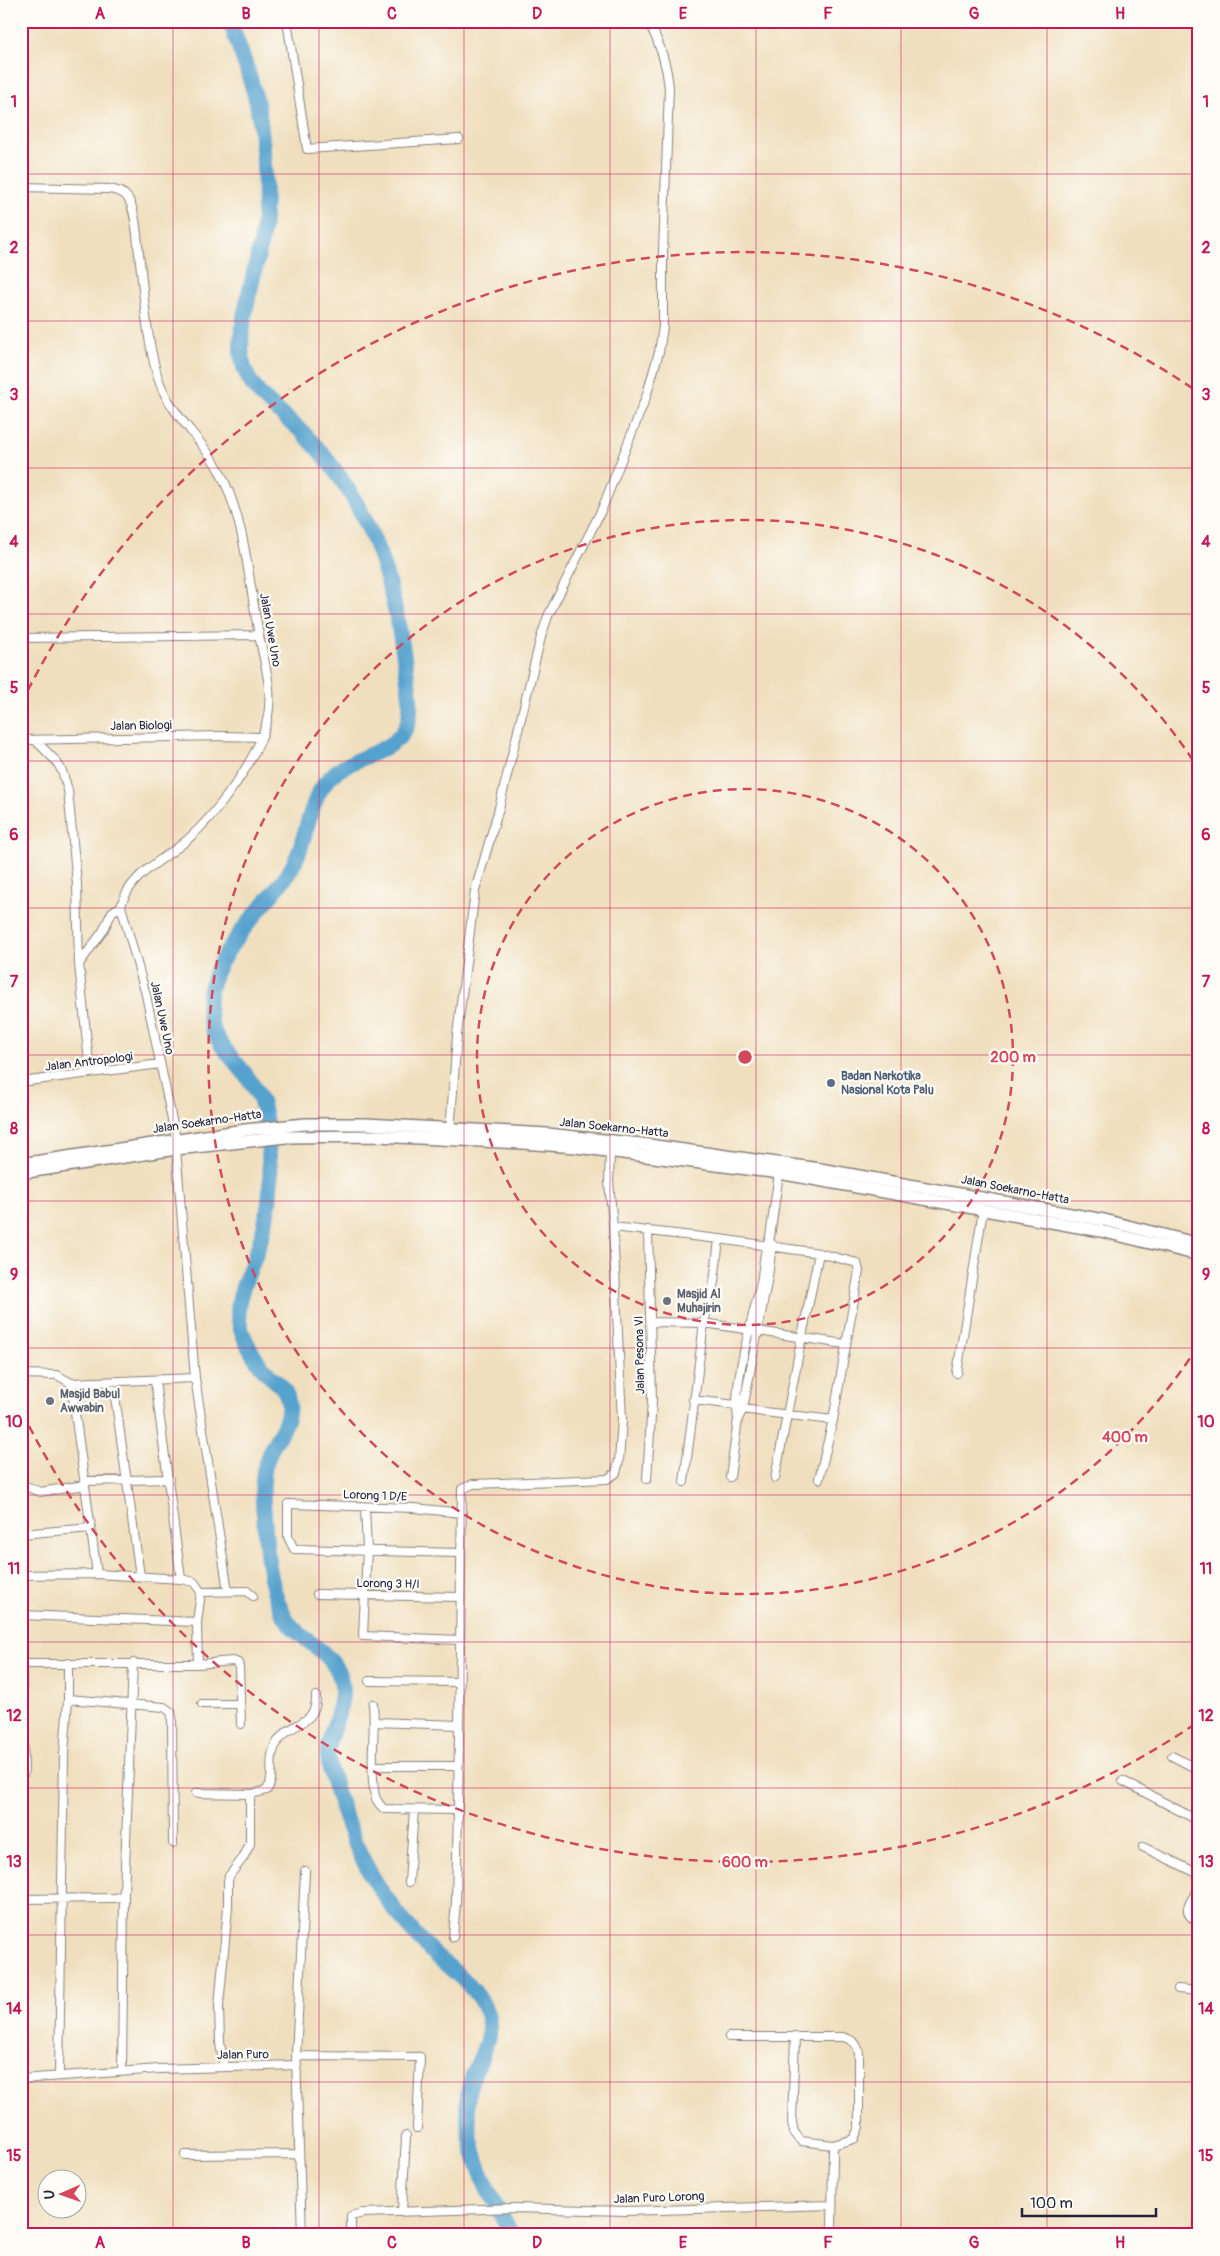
<svg xmlns="http://www.w3.org/2000/svg" width="1220" height="2256" font-family="Pangolin,sans-serif">
<style>
.lines{fill:none;stroke-linecap:round;stroke-linejoin:round}
.river{stroke:#56a2ce;stroke-width:16}
.street-casing{stroke:#89807c;stroke-width:10}
.primary-casing{stroke:#89807c;stroke-width:14}
.street{stroke:#fff;stroke-width:8}
.primary{stroke:#fff;stroke-width:11}
.grid{fill:none;stroke:#c2185b;stroke-width:1;stroke-opacity:0.55}
.ring{fill:none;stroke:#d1495b;stroke-width:2.5;stroke-dasharray:9 6}
.service-dot{fill:#5c6f8a;stroke:#fdfcf7;stroke-width:2}
.worship-dot{fill:#6b7280;stroke:#fdfcf7;stroke-width:2}
.labels{text-anchor:middle;dominant-baseline:central;stroke-width:4.5;stroke-linejoin:round;paint-order:stroke}
.street-label{font-size:12px;fill:#22223b;stroke:#fdfcf7}
.service-label{font-size:12px;font-weight:bold;fill:#4e5e75;stroke:#fdfcf7;text-anchor:start}
.worship-label{font-size:12px;font-weight:bold;fill:#5b616d;stroke:#fdfcf7;text-anchor:start}
.centre{fill:#d1495b;stroke:#fdfcf7;stroke-width:2.5}
.ring-label{font-size:15px;text-anchor:middle;font-weight:bold;fill:#d1495b;stroke:#fdfcf7;stroke-width:4.5;stroke-linejoin:round;paint-order:stroke}
.neatline{fill:none;stroke:#c2185b;stroke-width:2}
.grid-label{font-size:16px;text-anchor:middle;font-weight:bold;fill:#c2185b}
</style>
<rect width="100%" height="100%" fill="#fdfcf7"/>
<filter id="ink" filterUnits="userSpaceOnUse"><feTurbulence type="fractalNoise" baseFrequency=".02" numOctaves="2"/><feDisplacementMap in="SourceGraphic" scale="10" xChannelSelector="R" yChannelSelector="G"/><feConvolveMatrix kernelMatrix="1 2 1 2 8 2 1 2 1" color-interpolation-filters="sRGB"/></filter>
<filter id="wash" filterUnits="userSpaceOnUse"><feTurbulence type="fractalNoise" baseFrequency=".0096" numOctaves="4" result="noise"/><feDisplacementMap in="SourceGraphic" scale="20" xChannelSelector="R" yChannelSelector="G"/><feGaussianBlur stdDeviation="1.12" result="paint"/><feColorMatrix in="noise" values="0 0 0 0 0 0 0 0 0 0 0 0 0 0 0 0 0 1.4 0 .05"/><feComposite in="paint" operator="in"/></filter>
<g filter="url(#wash)">
<rect width="100%" height="100%" fill="#f0dfbe"/>
<g class="lines">
<!-- river -->
<path class="river" d="M230 21C239 49 251 76 257 104 264 139 267 194 263 229 259 266 234 330 243 364 251 397 287 415 308 438 370 503 392 577 405 663 408 682 414 707 407 725 397 752 357 755 336 772 306 795 309 842 289 872 265 908 213 953 209 997 204 1050 248 1060 262 1105 268 1124 268 1147 270 1167 272 1195 266 1226 256 1253 250 1272 238 1292 238 1312 239 1335 255 1361 271 1377 279 1385 283 1385 287 1396 294 1418 277 1435 269 1454 261 1474 262 1494 264 1515 266 1547 269 1598 290 1624 305 1643 330 1650 340 1677 348 1702 330 1727 328 1750 326 1768 348 1827 356 1845 373 1884 398 1917 427 1947 448 1968 474 1983 486 2011 498 2040 471 2066 468 2094 463 2147 488 2190 512 2235"/>
</g>
</g>
<g filter="url(#ink)">
<g class="lines">
<!-- street casing -->
<g class="street-casing">
<path id="street" d="M287 21 307 149 459 139
M21 187 109 189C116 190 123 192 127 197 136 208 137 239 139 253 144 294 146 338 158 378 170 415 201 437 219 470 246 522 248 578 259 635 264 662 273 688 268 716 260 757 217 814 186 841 162 861 130 874 121 906L146 995 176 1139
M21 638 259 635
M21 740 222 736 261 737
M35 740 56 761 62 771 68 790 77 884 79 964
M90 1072 79 964 103 931 112 912 121 906
M21 1082 160 1064
M450 1133 457 1035 475 891 499 808 541 637 548 616 602 509 646 397 659 352 663 327V251L669 88C667 64 660 43 648 21
M176 1149 195 1378 228 1591
M613 1227 719 1239 819 1253 857 1263 859 1271 833 1420 819 1479
M650 1322 704 1323 845 1344
M957 1373 983 1210
M21 1374 57 1375 71 1383
M155 1381 181 1579
M113 1382 140 1576
M693 1400 736 1405 743 1409 764 1412 833 1420
M738 1419C732 1384 753 1318 761 1282 764 1267 763 1251 770 1237L779 1173
M730 1477 738 1419 743 1409 768 1277 772 1244
M775 1478 802 1336 819 1253
M647 1479 652 1401 648 1230
M85 1481 169 1479
M684 1482 704 1323 714 1282 719 1239
M21 1484 40 1492 85 1485
M365 1507 367 1550 363 1636 460 1640
M21 1534 91 1528
M460 1553 294 1549 288 1537V1504L414 1508 462 1513
M97 1574 71 1383 195 1378
M21 1575 97 1574 181 1579 194 1582 201 1592 197 1622 198 1664
M201 1592 247 1591 253 1596
M317 1594 459 1597
M21 1615 197 1622
M21 1632 24 1773
M23 1664H198L233 1661 238 1663 239 1668 241 1724
M369 1681 459 1682
M68 1699 164 1707 171 1712 172 1718 173 1843
M202 1704H240
M373 1704C376 1734 369 1766 375 1796 376 1801 380 1805 384 1809L458 1810 462 1489 473 1484 607 1479 616 1473 619 1461 622 1420 613 1227 609 1181 610 1151
M375 1722 459 1725
M1172 1756 1199 1770
M373 1766H458
M1123 1781 1199 1821
M196 1793 252 1794
M1143 1847 1199 1874
M409 1882 414 1810
M1199 1888C1190 1903 1179 1912 1199 1923
M21 1899 114 1898 120 1897 124 1893 133 1663
M453 1937 456 1902 458 1810
M1178 1989 1199 1991
M795 2036 792 2123 794 2132 801 2141 833 2145 832 2235
M729 2037H843C853 2040 858 2044 859 2054V2127L854 2139 833 2145
M296 2056 420 2057 417 2128
M224 2067 220 2043 219 2006 228 1907V1882L229 1876 243 1858 250 1844V1797L252 1794 267 1790C277 1775 265 1760 278 1741 291 1721 317 1726 316 1696
M122 2071 124 1893
M59 2075 64 1755 68 1699V1663
M21 2079 159 2069 297 2065
M185 2155 299 2154
M402 2211 406 2136
M302 2235 296 2056 305 1871
M351 2235V2216L363 2213 514 2208 625 2211 831 2205
M1197 2235 1199 2214"/>
</g>
<!-- primary casing -->
<g class="primary-casing">
<path id="primary" d="M21 1164 245 1130 305 1124H366L547 1134 641 1144 820 1169 1104 1220 1199 1244
M21 1173 176 1149 286 1137 377 1136 522 1143 576 1147 779 1173 1101 1231 1199 1255"/>
</g>
<!-- street -->
<use href="#street" class="street"/>
<!-- primary -->
<use href="#primary" class="primary"/>
</g>
</g>
<!-- grid -->
<path class="grid" d="M173 21V2235M319 21V2235M464 21V2235M610 21V2235M756 21V2235M901 21V2235M1047 21V2235M21 174H1199M21 321H1199M21 468H1199M21 614H1199M21 761H1199M21 908H1199M21 1055H1199M21 1201H1199M21 1348H1199M21 1495H1199M21 1642H1199M21 1788H1199M21 1935H1199M21 2082H1199"/>
<!-- distance rings -->
<g class="ring">
<circle cx="745" cy="1057" r="268"/>
<path d="M1198 1346A537 537 0 1 1 1198 768"/>
<path d="M1195 1724A805 805 0 0 1 21 1410M21 704A805 805 0 0 1 1195 390"/>
</g>
<!-- markers -->
<circle class="service-dot" cx="831" cy="1083" r="5"/>
<g class="worship-dot">
<circle cx="667" cy="1301" r="5"/>
<circle cx="50" cy="1401" r="5"/>
</g>
<g class="labels">
<!-- street labels -->
<g class="street-label">
<text transform="translate(270 630) rotate(80)">Jalan Uwe Uno</text>
<text transform="translate(141 726) rotate(-1)">Jalan Biologi</text>
<text transform="translate(162 1018) rotate(78)">Jalan Uwe Uno</text>
<text transform="translate(89 1062) rotate(-7)">Jalan Antropologi</text>
<text transform="translate(207 1122) rotate(-8)">Jalan Soekarno-Hatta</text>
<text transform="translate(614 1128) rotate(6)">Jalan Soekarno-Hatta</text>
<text transform="translate(1015 1190) rotate(11)">Jalan Soekarno-Hatta</text>
<text transform="translate(640 1355) rotate(-91)">Jalan Pesona VI</text>
<text transform="translate(375 1496) rotate(2)">Lorong 1 D/E</text>
<text transform="translate(388 1584) rotate(1)">Lorong 3 H/I</text>
<text transform="translate(243 2055) rotate(-1)">Jalan Puro</text>
<text transform="translate(659 2198) rotate(-2)">Jalan Puro Lorong</text>
</g>
<!-- service labels -->
<g class="service-label">
<text x="841" y="1076">Badan Narkotika<tspan x="841" dy="14">Nasional Kota Palu</tspan></text>
</g>
<!-- worship labels -->
<g class="worship-label">
<text x="677" y="1294">Masjid Al<tspan x="677" dy="14">Muhajirin</tspan></text>
<text x="60" y="1394">Masjid Babul<tspan x="60" dy="14">Awwabin</tspan></text>
</g>
</g>
<circle cx="745" cy="1057" r="8" class="centre"/>
<g class="ring-label">
<text x="1013" y="1062">200 m</text>
<text x="1125" y="1442">400 m</text>
<text x="745" y="1867">600 m</text>
</g>
<!-- margin -->
<rect width="1220" height="2256" fill="none" stroke="#fdfcf7" stroke-width="55"/>
<!-- north arrow -->
<g transform="translate(62 2194) rotate(268)"><circle r="24" fill="#fdfcf7" stroke="#a5a5ac"/>
<path d="M0-4L9 19L0 12L-9 19Z" fill="#d1495b"/>
<text y="-8" font-size="14" font-weight="bold" text-anchor="middle" fill="#22223b">U</text>
</g>
<!-- scale -->
<path d="M1022 2208v8h134v-8" fill="none" stroke="#22223b" stroke-width="2.5"/>
<text x="1030" y="2208" font-size="15" fill="#22223b" stroke="#fdfcf7" stroke-width="4" paint-order="stroke">100 m</text>
<rect x="28" y="28" width="1164" height="2200" class="neatline"/>
<g class="grid-label">
<text x="100" y="19">A</text>
<text x="246" y="19">B</text>
<text x="392" y="19">C</text>
<text x="537" y="19">D</text>
<text x="683" y="19">E</text>
<text x="828" y="19">F</text>
<text x="974" y="19">G</text>
<text x="1120" y="19">H</text>
<text x="14" y="107">1</text>
<text x="1206" y="107">1</text>
<text x="14" y="253">2</text>
<text x="1206" y="253">2</text>
<text x="14" y="400">3</text>
<text x="1206" y="400">3</text>
<text x="14" y="547">4</text>
<text x="1206" y="547">4</text>
<text x="14" y="693">5</text>
<text x="1206" y="693">5</text>
<text x="14" y="840">6</text>
<text x="1206" y="840">6</text>
<text x="14" y="987">7</text>
<text x="1206" y="987">7</text>
<text x="14" y="1134">8</text>
<text x="1206" y="1134">8</text>
<text x="14" y="1280">9</text>
<text x="1206" y="1280">9</text>
<text x="14" y="1427">10</text>
<text x="1206" y="1427">10</text>
<text x="14" y="1574">11</text>
<text x="1206" y="1574">11</text>
<text x="14" y="1721">12</text>
<text x="1206" y="1721">12</text>
<text x="14" y="1867">13</text>
<text x="1206" y="1867">13</text>
<text x="14" y="2014">14</text>
<text x="1206" y="2014">14</text>
<text x="14" y="2161">15</text>
<text x="1206" y="2161">15</text>
<text x="100" y="2248">A</text>
<text x="246" y="2248">B</text>
<text x="392" y="2248">C</text>
<text x="537" y="2248">D</text>
<text x="683" y="2248">E</text>
<text x="828" y="2248">F</text>
<text x="974" y="2248">G</text>
<text x="1120" y="2248">H</text>
</g>
</svg>
